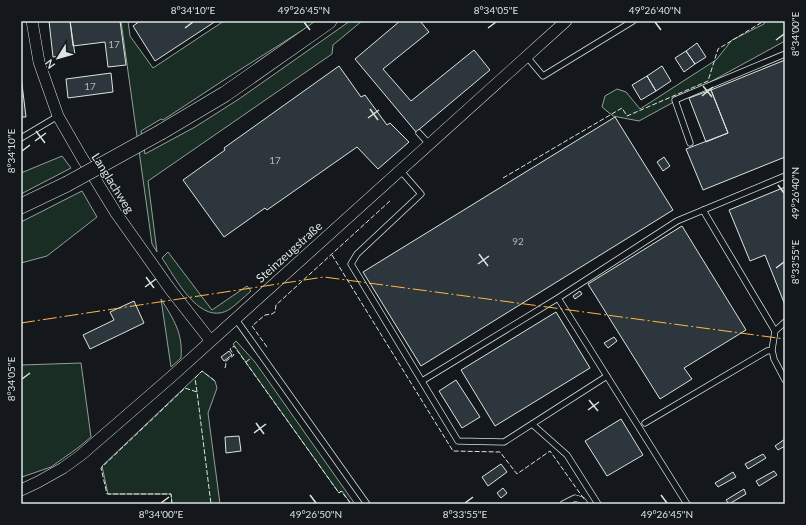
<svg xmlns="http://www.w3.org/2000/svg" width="806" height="525" font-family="Lato,sans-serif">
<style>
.green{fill:#1a2d24;stroke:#939e99}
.building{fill:#2c363c;stroke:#d8e6dc}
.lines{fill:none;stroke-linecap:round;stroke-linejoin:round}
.lane-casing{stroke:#d8e6dc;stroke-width:7}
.street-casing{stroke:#d8e6dc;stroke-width:12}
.secondary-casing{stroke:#d8e6dc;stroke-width:16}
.lane{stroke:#14181c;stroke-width:5.5}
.street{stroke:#14181c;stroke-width:11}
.secondary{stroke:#14181c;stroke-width:15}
.secondary-bridge-casing{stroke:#d8e6dc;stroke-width:16;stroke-linecap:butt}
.secondary-bridge{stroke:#14181c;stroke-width:15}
.fence{stroke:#d8e6dc;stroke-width:1;stroke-dasharray:5 2;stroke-linecap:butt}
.power{stroke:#ffb74d;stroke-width:1;stroke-dasharray:14 3 2 3;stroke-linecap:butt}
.ticks{fill:none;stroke:#d8e6dc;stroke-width:1.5}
.labels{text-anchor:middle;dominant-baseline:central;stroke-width:3;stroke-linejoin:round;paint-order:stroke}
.number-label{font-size:10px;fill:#adbab4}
.street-label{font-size:12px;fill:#d8e6dc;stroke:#14181c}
.neatline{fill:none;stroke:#d8e6dc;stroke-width:1.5}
.ticks-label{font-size:10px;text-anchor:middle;fill:#d8e6dc}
</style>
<rect width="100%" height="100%" fill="#14181c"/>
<!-- green -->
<path class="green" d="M121 21H128L130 36 153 68 224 21H317L227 78 163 120 161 119 141 131 145 154 195 127 239 99 350 21H362L333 45 332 54 148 181 157 252 152 244Z
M765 21H785V41L639 121 613 116 602 107 605 96 617 89 626 92 640 109 716 60 732 40 764 24Z
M62 156 71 168 21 194V173Z
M82 191 97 217 47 256 21 263V222Z
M168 252 212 310 247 286 251 291C244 297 237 304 230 309 200 328 175 277 162 258Z
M161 299C174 320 183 333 181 358L171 367Z
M236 341 255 362 355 504H351L342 491 339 493 233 344Z
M81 363 91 437 79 447 51 467 22 477 21 474V365Z
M202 371 215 381 217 388 208 413 220 504H172L171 494H108L102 466Z"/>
<!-- building -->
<path class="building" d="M49 21H70L75 55 53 57Z
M70 21H120L126 65 108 67 105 42 73 46Z
M140 21H216L155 61 133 26Z
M400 21H420L429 32 383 69 411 101 474 50 490 70 416 132 355 59Z
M697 43 706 57 695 64 686 51Z
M686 51 695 64 684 72 675 58Z
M785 60V157L703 190 686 149 728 133 711 90Z
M339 66 361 97 365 95 387 125 390 123 409 142 378 169 357 147 267 210 265 208 224 237 183 180 225 150 224 148Z
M662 66 671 81 656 91 647 76Z
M111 73 113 92 68 98 66 79Z
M21 76 26 117H21Z
M647 76 656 91 641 100 632 85Z
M711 90 728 133 706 142 689 98Z
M615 117 673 210 421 366 363 272Z
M664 157 670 166 663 171 657 162Z
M785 187V305L765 255 750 261 729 210Z
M682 226 746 330 684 368 692 379 660 399 588 284Z
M580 291 582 294 575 299 573 296Z
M134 301 144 323 90 349 83 335 114 320 110 312Z
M556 312 590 368 495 426 461 370Z
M614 337 617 341 608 348 604 343Z
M229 351 232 355 224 361 221 357Z
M456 380 480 417 462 428 439 391Z
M621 419 643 455 607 476 585 441Z
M239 436 241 451 226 453 225 437Z
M785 439V446L778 450 775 446Z
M763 454 766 458 748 469 745 464Z
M501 464 507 472 488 486 482 477Z
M774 471 777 475 759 486 756 481Z
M733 472 736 477 718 487 715 483Z
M503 488 507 493 501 498 497 493Z
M744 489 746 494 729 504 726 500Z"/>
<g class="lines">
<!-- lane casing -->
<g class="lane-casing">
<path id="lane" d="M527 57 543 76 633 21
M419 133 429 144
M21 138 58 116
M690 143 675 100 785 54
M400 170 421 194 357 254 351 264 458 441 504 442 607 376
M703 210 775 331
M558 298 687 504
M235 318 367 504
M772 350 774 359 785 380
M422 381 558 298 677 221 785 176
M645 423 767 351 772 350 775 331 785 322
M532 424 567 455 598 504
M563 504 575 498 582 500 585 504"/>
</g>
<!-- street casing -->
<g class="street-casing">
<path id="street" d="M32 21 39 62 58 116 81 156 116 213 170 289 210 340
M21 490 38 482 63 468 81 455 171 377 566 21"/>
</g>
<!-- secondary casing -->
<g class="secondary-casing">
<path id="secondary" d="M161 132 225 94 329 21
M21 206 67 184"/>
</g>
<!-- lane -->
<use href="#lane" class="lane"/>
<!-- street -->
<use href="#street" class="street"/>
<!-- secondary -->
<use href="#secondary" class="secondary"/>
<!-- secondary-bridge casing -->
<g class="secondary-bridge-casing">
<path id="secondary-bridge" d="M67 184 161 132"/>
</g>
<!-- secondary-bridge -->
<use href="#secondary-bridge" class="secondary-bridge"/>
<!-- fence -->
<path class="fence" d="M503 178 622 108 627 116 708 81 718 49 764 21
M332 255 453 451 500 452 517 474 550 451 584 499
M267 347 252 326 265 315 272 314 275 312 276 305 391 200
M246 362 251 358
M225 368 226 364 225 362 234 355 230 349 234 346 339 493 341 491 351 504
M197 392 195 378 202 371 215 381
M172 504 171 494H107L101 468 185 388 197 392 211 504"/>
<!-- power -->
<path class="power" d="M21 323 324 277 785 339"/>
</g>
<!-- ticks -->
<path class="ticks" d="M304 22 310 30M655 22 661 30M185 28 193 22M488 28 496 22M776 40 784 34M703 86 712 97M702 96 713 87M370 109 378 120M368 118 379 110M36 131 45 143M35 141 46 133M22 151 30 145M778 185 784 193M479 254 488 266M478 264 489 256M776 268 784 262M146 277 154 288M145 287 156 279M22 379 30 373M589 400 598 411M588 410 599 402M256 423 264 434M254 433 266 424M310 495 316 503M661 495 667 503M161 503 169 497M465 503 473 497"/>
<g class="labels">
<!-- number labels -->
<g class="number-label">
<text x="114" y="44">17</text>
<text x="90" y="86">17</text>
<text x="275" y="160">17</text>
<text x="518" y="241">92</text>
</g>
<!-- street labels -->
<g class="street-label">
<text transform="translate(113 183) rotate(58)">Langlachweg</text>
<text transform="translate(289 252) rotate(-42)">Steinzeugstraße</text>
</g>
</g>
<!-- border -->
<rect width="806" height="525" fill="none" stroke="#14181c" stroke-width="44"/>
<!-- north arrow -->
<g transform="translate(58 58) rotate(233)" stroke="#14181c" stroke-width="3" paint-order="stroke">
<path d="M0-3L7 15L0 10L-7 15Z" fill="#d8e6dc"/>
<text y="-6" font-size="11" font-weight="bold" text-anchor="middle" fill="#d8e6dc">N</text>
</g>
<rect x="22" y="22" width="762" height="481" class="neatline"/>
<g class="ticks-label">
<text x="193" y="14">8°34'10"E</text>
<text x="304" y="14">49°26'45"N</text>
<text x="496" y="14">8°34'05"E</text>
<text x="655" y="14">49°26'40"N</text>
<text transform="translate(795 34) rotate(-90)" y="4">8°34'00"E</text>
<text transform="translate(11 151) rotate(-90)" y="4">8°34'10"E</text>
<text transform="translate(795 193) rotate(-90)" y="4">49°26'40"N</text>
<text transform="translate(795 262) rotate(-90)" y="4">8°33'55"E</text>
<text transform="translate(11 379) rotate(-90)" y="4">8°34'05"E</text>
<text x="161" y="518">8°34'00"E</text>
<text x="316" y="518">49°26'50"N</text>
<text x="465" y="518">8°33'55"E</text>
<text x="667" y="518">49°26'45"N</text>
</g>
</svg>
